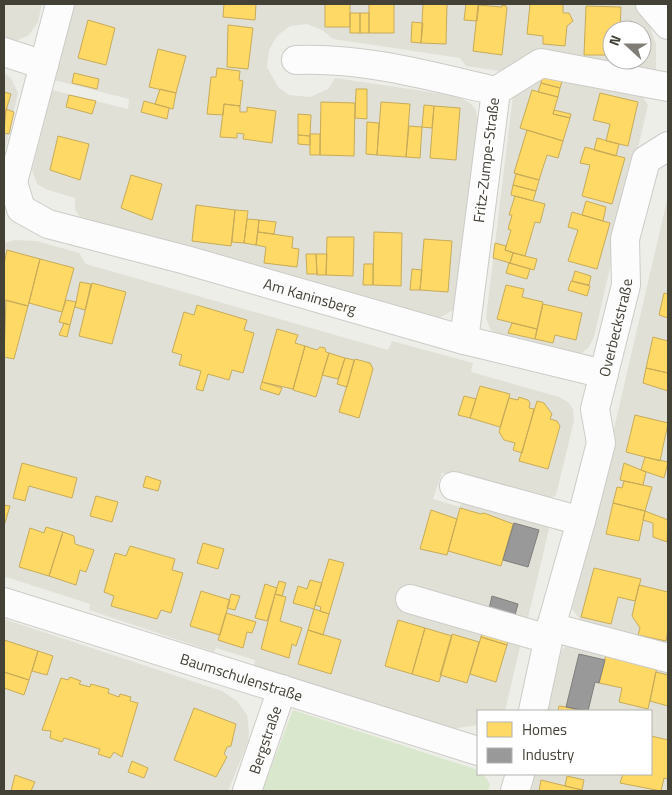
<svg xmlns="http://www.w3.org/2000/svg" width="672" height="795" font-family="'Titillium Web',sans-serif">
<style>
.residential{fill:#e1e0d7;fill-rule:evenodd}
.green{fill:#d9e7cc}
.homes{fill:#ffd966;stroke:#c7ab58}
.industry{fill:#999;stroke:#7f7e7b}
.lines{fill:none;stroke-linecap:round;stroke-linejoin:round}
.minor-casing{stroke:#cccbc7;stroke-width:30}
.minor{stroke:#fcfcfc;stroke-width:28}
.labels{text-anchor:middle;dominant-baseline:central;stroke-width:5;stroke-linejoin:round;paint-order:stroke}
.street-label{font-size:15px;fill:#434036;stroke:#fff}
</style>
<rect width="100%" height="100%" fill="#eeeee9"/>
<!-- residential -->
<path class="residential" d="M4 4H42L38 22 29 35 16 41 4 40Z
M73 4H638L646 16 656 44V71L511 73 466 66 460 58 333 39 322 30 307 24 290 26 277 36 269 50 267 67 278 87 289 95 310 97 328 89 335 78 457 96 470 103 476 110 478 124 455 305 453 310 438 319 81 219 75 209V198L45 189 37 184 32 170 52 90 128 109 129 99 54 80ZM612 30H642V60H612Z
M542 69 640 92 648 105 594 337 589 347 581 354 496 336 490 328 486 318 514 87Z
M4 73 11 78 18 93 4 154Z
M668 196V653L627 633 602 648 668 664V791H529L533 774H651V711H547L562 649 575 642 601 647 572 609Z
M15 240 37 241 79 253 86 264 388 350 392 341 473 363 471 372 559 397 568 402 573 409 574 421 556 495 544 503 442 473 433 499 460 507 464 494 540 516 549 529 528 618 516 624 513 635 520 647 505 711H478V725L445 730 254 668 255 660 216 648 214 652 89 610 90 604 6 577 4 582V243Z
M4 619 222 691 237 701 247 715 249 732 248 742 228 791H4Z"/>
<!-- green -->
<path class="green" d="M293 710 478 770V774H483L490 784 488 791H262Z"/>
<!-- homes -->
<path class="homes" d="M224 4H256L255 20 223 17Z
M325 4H350V27H325Z
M369 4H394V33H369Z
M423 4H447L446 44 421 43Z
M466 4H479L477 21 464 20Z
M530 4H563V13H569L573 21 567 26 565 46 543 44V36L527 34Z
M478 5 502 7V5L506 6 507 8 502 55 473 51Z
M586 6 621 7 620 30H612V55H584Z
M350 13H360V33H350Z
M360 13H369V33H360Z
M88 20 115 28 106 65 78 58Z
M412 22 423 23 421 43 411 42Z
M228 25 253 28 248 69 227 67Z
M158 49 186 56 176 93 149 87Z
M217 68 240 71 239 80 243 81 240 106 224 104 223 115 207 114 211 77H216Z
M544 72 563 78 560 88 541 83Z
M74 73 99 79 97 89 72 83Z
M541 83 560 88 558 97 538 92Z
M160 89 176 93 173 109 155 104Z
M356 89H367V119L355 118Z
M532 90 558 97 553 114 570 118 563 141 520 128Z
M4 92 11 94 4 117Z
M600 93 638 102 628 146 606 141 610 124 593 120Z
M69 95 96 101 92 114 66 107Z
M144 101 169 108 167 119 141 112Z
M321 102 355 103 354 156 320 155Z
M381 102 410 104 406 157 377 155Z
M224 104 240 106V112H247V107L276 111 272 143 243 139 244 134 237 133V138L220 137Z
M424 105 434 106 432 128 422 127Z
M434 106 460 108 456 160 430 158Z
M6 109 14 112 9 134 4 133Z
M554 110 571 114 570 118 553 114Z
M298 114 311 115 310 136 298 135Z
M367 122 379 123 377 155 366 154Z
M409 126 422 127 420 158 406 157Z
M527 130 563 141 558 158 547 155 539 180 514 173Z
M310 134H320V155H310Z
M298 135 310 136V145L298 144Z
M58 136 89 144 80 180 50 170Z
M597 138 619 144 616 156 594 150Z
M585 147 625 158 612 204 582 196 590 165 580 163Z
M516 174 539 180 536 191 513 185Z
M131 175 162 184 152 220 121 208Z
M513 185 536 191 533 201 511 195Z
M515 196 545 204 540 223 535 222 525 256 505 250 511 230 508 229 512 215H509Z
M586 201 606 207 603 221 582 215Z
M196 205 235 210 231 246 192 241Z
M235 210 248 211 244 243 232 242Z
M572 212 610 223 597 269 568 261 578 230 568 227Z
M247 219 259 220 256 245 244 243Z
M259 220 276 222 274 234 258 232Z
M258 232 293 237 292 248 299 249 297 267 264 263 266 247 256 245Z
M374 232 402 233 401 286 373 285Z
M327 237H354L353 276 326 275Z
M424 239 452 241 448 292 420 290Z
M495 243 506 246 505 250 513 253 510 263 493 258Z
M7 250 40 259 28 306 4 300V264Z
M513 253 537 259 534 270 510 263Z
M306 254H316L317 274H307Z
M316 254H327L326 275H317Z
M40 259 74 268 62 312 29 303Z
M509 263 530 269 527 279 506 273Z
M364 264H373V285H363Z
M412 269 422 270 420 290H410Z
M575 271 591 276 589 285 572 281Z
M571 281 590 286 587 296 568 290Z
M80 282 91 284 85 310 75 307Z
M92 283 126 292 112 344 79 336Z
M506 285 524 289 522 297 543 302 537 329 497 319Z
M664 293 668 294V318L659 315Z
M6 300 28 306 14 359 4 357Z
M66 300 76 302 70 325 59 322Z
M543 304 582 313 576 340 555 335 553 343 535 339Z
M197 305 247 320 244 330 254 333 243 373 232 370 229 380 208 374 203 391 196 389 201 371 179 365 182 355 172 352 184 312 194 315Z
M64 323 70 325 67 337 59 335Z
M512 323 537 329 535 339 508 333Z
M277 329 298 335 295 343 305 346 293 389 262 382Z
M653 337 668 341V373L646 368Z
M305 346 317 350 320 347 325 348 326 352 329 353 316 397 293 390Z
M329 353 345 358 338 379 322 375Z
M345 358 354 360 347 387 337 384Z
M355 359 370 363 373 369 359 418 339 412Z
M646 368 668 373V391L643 383Z
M262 382 282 388 279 395 260 389Z
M480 386 510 394 500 427 470 418Z
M464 396 476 399 470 418 458 415Z
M519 397 528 400 530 403 529 408 534 409 522 453 513 450 515 443 504 440 499 432 509 398 518 400Z
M537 401 544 403 552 414 550 419 557 421 560 426 548 469 519 461Z
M635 415 668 423 660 461 626 452Z
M645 457 668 462 664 478 641 470Z
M22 463 77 478 72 498 29 486 25 501 13 498Z
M624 463 646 472 643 485 620 480Z
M146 476 161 481 158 491 143 487Z
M624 481 652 487 645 511 613 503 617 487 622 488Z
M96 496 118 502 112 522 90 516Z
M613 503 645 511 639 541 606 534Z
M4 505 10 506 4 526Z
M460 508 481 514 484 513 513 524 501 566 448 551Z
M431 510 457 519 447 555 420 549Z
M645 511 668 520 667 542 653 537V523L643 520Z
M46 527 63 532 49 576 19 567 30 528 44 533Z
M63 532 74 536 75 544 94 550 86 572 80 570 76 585 49 576Z
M203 543 224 549 218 569 197 563Z
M130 546 175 559 172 570 183 573 171 613 161 610 157 619 111 606 114 596 104 592 115 553 126 556Z
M329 559 344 563 329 614 320 611 321 607 315 605Z
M594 568 641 579 635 601 618 597 611 624 581 617Z
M310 580 322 583 314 609 293 603 298 586 307 589Z
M279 581 286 583 282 596 275 594Z
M265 584 277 588 267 621 255 618Z
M639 585 668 592V629L666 641 638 635 640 628 632 616Z
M201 591 230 600 220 635 190 626Z
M231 594 240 596 235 610 227 608Z
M275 594 286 597 280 621 302 628 296 646 292 644 289 658 261 649Z
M314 609 329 614 323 635 308 630Z
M226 613 256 622 252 633 247 632 243 648 218 640Z
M398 620 425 628 412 674 385 666Z
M484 626 511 634 507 645 481 637Z
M425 628 452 636 439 682 412 674Z
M308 630 341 640 331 674 298 664Z
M452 634 479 642 467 683 440 675Z
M481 637 507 645 496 682 470 674Z
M4 640 38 651 29 680 4 672Z
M38 651 53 656 47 675 32 671Z
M606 655 657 667 648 709 619 702 622 688 599 683Z
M4 672 29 680 24 695 4 688Z
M656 672 668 675V706L650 701Z
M70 677 81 681 79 684 90 687 91 684 109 689 108 693 119 697 120 694 131 697 130 701 138 703 122 757 114 752 110 758 98 754 100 749 64 738 62 742 50 738 51 731 42 730 61 678 68 680Z
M559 706 566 707 582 711H558Z
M194 708 236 724 231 746 227 747 224 754 227 757 216 777 174 760Z
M651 736 668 740V779L664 778 661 791 620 783 623 774H651Z
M132 761 148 768 144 778 128 772Z
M15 775 35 782 31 791H11Z
M567 776 584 780 582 790 565 786Z
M541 780 582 790V791H539Z"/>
<!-- industry -->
<path class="industry" d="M514 523 539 530 528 567 503 560Z
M492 596 518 604 513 622 488 613Z
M579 654 605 660 599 683 595 682 588 711 566 707Z"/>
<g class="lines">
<!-- minor casing -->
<g class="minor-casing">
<g id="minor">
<path id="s1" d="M60 4 13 182 21 209 48 224 186 260 464 340 604 374"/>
<path d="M650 4 668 25"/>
<path d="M4 52 44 65"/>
<path d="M296 60C364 57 430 76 496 91L464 340"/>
<path d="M496 91 541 63 668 87"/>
<path d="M454 486 581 521"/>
<path d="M410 599 548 639"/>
<path id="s2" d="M4 602 478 751"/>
<path d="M551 627 668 658"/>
<path id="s3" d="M533 711 551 627 581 521 601 443 595 409 626 285 625 239 646 160 668 146"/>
<path id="s4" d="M247 791 282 689"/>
<path d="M515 791 520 774"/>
</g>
</g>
<!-- minor -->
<use href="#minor" class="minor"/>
</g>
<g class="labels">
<!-- street labels -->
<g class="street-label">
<text transform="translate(486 160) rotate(-83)">Fritz-Zumpe-Straße</text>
<text stroke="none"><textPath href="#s1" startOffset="515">Am Kaninsberg</textPath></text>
<text stroke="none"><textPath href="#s3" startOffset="395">Overbeckstraße</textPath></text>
<text stroke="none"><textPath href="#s2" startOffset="249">Baumschulenstraße</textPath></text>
<text stroke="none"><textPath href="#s4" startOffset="54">Bergstraße</textPath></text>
</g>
</g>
<!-- border -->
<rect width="672" height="795" fill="none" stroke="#434036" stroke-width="10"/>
<!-- legend -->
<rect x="477" y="710" width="175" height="65" fill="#ffffff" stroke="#b4b3af"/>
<rect x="487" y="722" width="25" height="15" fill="#ffd966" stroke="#b4b3af"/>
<text x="522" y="735" font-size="15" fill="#434036">Homes</text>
<rect x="487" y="748" width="25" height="15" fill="#999999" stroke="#b4b3af"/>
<text x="522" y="760" font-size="15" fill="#434036">Industry</text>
<!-- north arrow -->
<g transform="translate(627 45) rotate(291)"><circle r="24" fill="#ffffff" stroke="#b4b3af"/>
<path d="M0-4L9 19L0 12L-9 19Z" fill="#7f7d75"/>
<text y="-8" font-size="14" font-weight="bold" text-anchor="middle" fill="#434036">N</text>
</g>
</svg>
